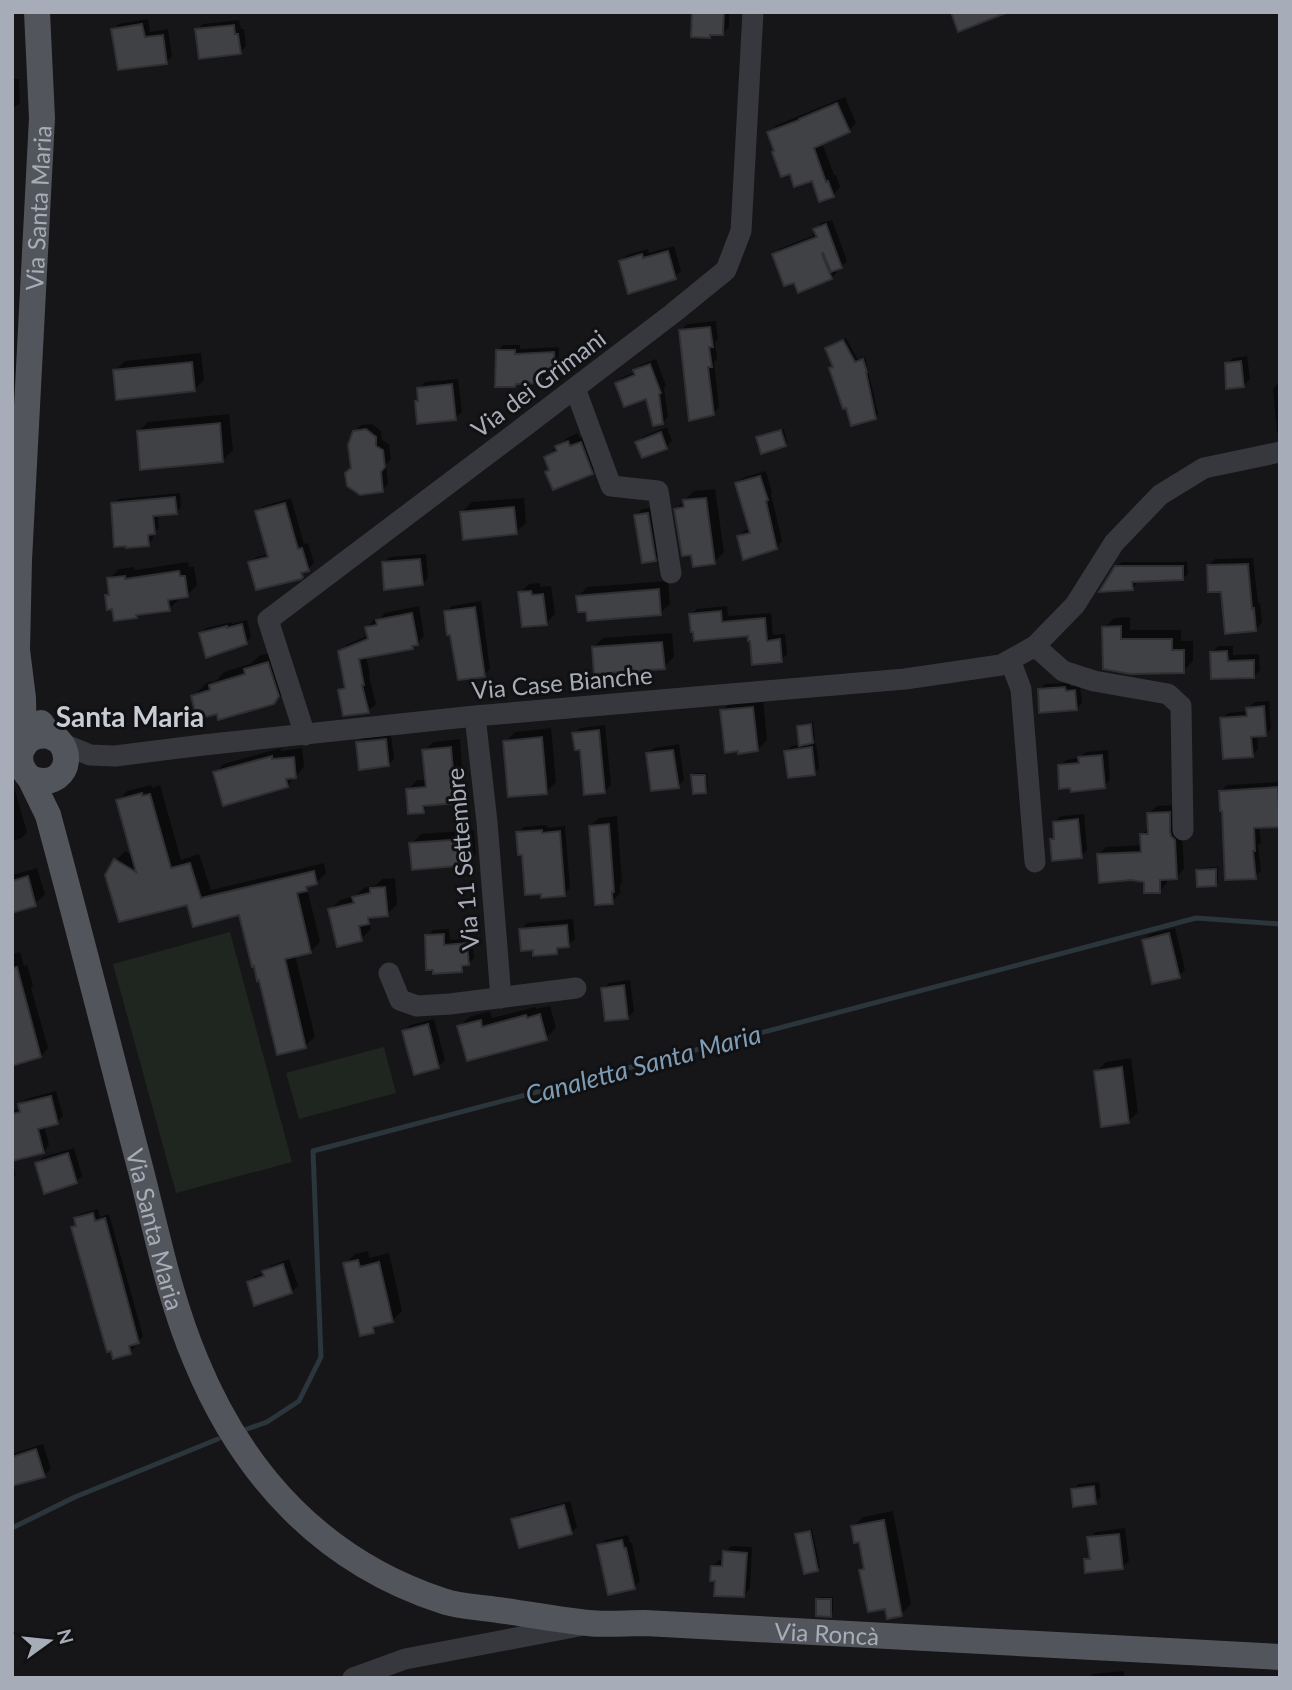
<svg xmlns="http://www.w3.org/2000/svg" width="1292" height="1690" font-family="Lato,sans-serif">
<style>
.green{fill:#1e261f}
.shadow{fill:#0007}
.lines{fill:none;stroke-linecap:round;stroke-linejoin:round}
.stream{stroke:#2b353c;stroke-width:5}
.building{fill:#404145;stroke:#303034;stroke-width:2}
.minor{stroke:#37383d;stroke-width:21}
.major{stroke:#53555c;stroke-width:26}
.labels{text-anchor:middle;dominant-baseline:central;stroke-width:6;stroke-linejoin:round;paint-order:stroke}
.street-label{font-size:24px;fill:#a7adb8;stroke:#111113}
.water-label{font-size:26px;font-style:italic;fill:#7e9cb4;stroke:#111113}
.quarter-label{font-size:28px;font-weight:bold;fill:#c8ccd4;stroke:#111113}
</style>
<rect width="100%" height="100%" fill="#161618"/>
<!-- green -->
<path class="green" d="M230 932 292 1162 176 1193 113 964Z
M384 1047 396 1093 299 1119 286 1073Z"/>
<!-- shadow -->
<path class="shadow" d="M694 12H729V27L723 33Z
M148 19 150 32 168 29 172 56 166 63 113 30 119 24Z
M239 20 241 29H244L246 46 240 52 197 30 203 24Z
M12 79H19L20 103 12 109Z
M845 97 856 123 849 131 822 143 834 175H836L840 187 833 195 813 178 791 172 776 151 769 133 777 125Z
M832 220 847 261 841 267 835 269 837 272 831 278 795 280 774 255 779 249 817 234 815 229 821 223Z
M674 246 681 271 675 277 621 261 627 255 648 249 649 253Z
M716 321 718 339 715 342 717 359 714 362 719 407 713 414 681 330 687 324Z
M846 338 858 360 865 357 878 414 875 417 831 368 835 365 829 346Z
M503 345H520V349L559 347V365L554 371H546V376L540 382 497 351Z
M201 353 204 380 194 390 115 371 125 361Z
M1247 356 1250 379 1244 385 1226 364 1233 358Z
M656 359 666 386 664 388 668 417 662 423 648 397 617 383 623 377 636 372 635 370 641 365Z
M458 379 462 412 455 418 417 402 420 399 419 389 425 382Z
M1279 382 1280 433H1277L1273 389Z
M229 414 233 450 223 460 138 432 148 422Z
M372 424 381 431 382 440 389 444 391 459 386 464 388 484 382 490 353 467 354 432 361 425Z
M667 427 672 441 666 447 637 442 644 436Z
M784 429 787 442 785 444 758 438 761 435Z
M578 433 579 438 590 433 601 463 592 472 551 469 546 457 567 438Z
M766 471 772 493 771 494 782 541 777 547 739 537 744 531 751 529 737 484 742 478Z
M715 489 724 552 714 562 676 509 694 491Z
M180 493 181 507 176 512 158 514 159 528 152 533 153 539 148 544 113 504 118 499Z
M291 498 304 544 308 543 314 563 300 577 250 563 256 557 269 554 257 512 263 506Z
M524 498 526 523 516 532 462 512 472 502Z
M654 507 661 553 655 559 636 515 642 509Z
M426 554 428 578 422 584 383 563 390 557Z
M1253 558 1258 603H1260L1262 623 1255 629 1223 590 1209 565 1215 559Z
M188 562 189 567H194L197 585 187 595 179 597V599L169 609 139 613 136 616 114 607 107 596 111 592 109 579 119 569 134 567 135 570Z
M1122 562H1187L1188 574 1183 578 1137 580V583L1133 588 1116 567Z
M668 581 670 604 660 613 588 610 578 597 587 587Z
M540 583V587L551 586 555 614 547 623 520 593 529 584Z
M481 601 490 669 484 675 446 612 452 606Z
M419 606 424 636 417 644 412 647 366 655 370 676 369 677 376 704 368 711 340 690 346 684 340 652 348 644 369 635 367 627 374 620 380 619 385 613Z
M727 606 728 616 771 613 773 635 785 634 787 654 781 660 749 634 691 615 697 609Z
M1130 617V630H1181V641H1193V661L1183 671 1130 672 1104 628 1114 618Z
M247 620 251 637 246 643 201 633 206 628 232 622V624Z
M672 633 674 657 664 667 593 648 603 638Z
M1218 646H1233V655L1259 654 1260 670 1254 676 1212 653Z
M281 649 287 689 274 702 218 712 193 697 206 683 216 681 224 672 250 664 259 656Z
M1070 683V686H1080L1082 703 1077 708 1040 690 1045 684Z
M763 698 767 740 757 750 722 711 732 701Z
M1269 701 1271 729 1265 735H1257L1258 749 1252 756 1221 719 1228 713 1248 711V708L1255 702Z
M813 722 815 739 810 744 816 743 819 768 814 773 786 752 791 746 801 745 798 726 801 724Z
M605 725 611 785 604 792 574 734 580 728Z
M551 728 556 782 546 792 505 742 515 732Z
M391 735 394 759 388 765 357 743 363 738Z
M460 739 464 792 455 801 431 803 423 811 408 790 417 780H427L424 751 433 742Z
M679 744 684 780 678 786 647 754 654 748Z
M281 748V751L302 748 304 767 287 786 215 773 224 764Z
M1108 750 1110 780 1104 786 1060 766 1066 760 1079 758 1086 752Z
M695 773H707L708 788 705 791 693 776Z
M1280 782V825L1259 826 1261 843 1258 845 1261 871 1255 877 1223 809 1220 792 1227 785Z
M151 785 152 788 160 785 181 860 199 854 211 890 324 863 326 873 316 883 311 884 307 888 320 942 310 952 295 955 315 1037 305 1046 261 978 241 913 188 903 120 920 116 860 125 851 133 855 118 801 127 791Z
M14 787 27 832 22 838 12 841V788Z
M1176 805 1182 832 1184 869 1176 877H1167V883L1160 891 1145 881 1099 854 1106 847 1143 845 1142 835 1150 827 1149 813 1157 806Z
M1084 814 1087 850 1081 856 1052 840 1056 837 1054 822 1061 816Z
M617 816 622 882 620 884V893L612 902 590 826 599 818Z
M547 825 548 828 565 826 570 888 564 894 523 853 518 833 524 827Z
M474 830 476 854 466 864 411 844 421 834Z
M1218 867V882L1216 884 1198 870 1201 868Z
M37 868 45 894 35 904 12 911V875Z
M395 878 397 904 388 914 375 915 369 921 371 929 361 939 330 910 340 900 355 896 364 888 376 885 382 879Z
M573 919 575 939 568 945 562 946 556 952 534 948 521 930 527 923Z
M1175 928 1185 970 1179 976 1144 940 1150 934Z
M449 929 450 940 472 938 474 958 462 970 427 936 433 930Z
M20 952 24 966 27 965 33 986 31 988 48 1048 41 1056 12 1057V954Z
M630 980 634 1011 628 1017 603 989 609 983Z
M550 1006 556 1028 546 1038 459 1027 469 1017 490 1011 492 1018 536 1007V1009Z
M434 1019 445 1060 439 1066 404 1031 410 1025Z
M1131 1058 1138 1112 1128 1122 1096 1072 1106 1062Z
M56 1091 63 1116 57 1122 44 1125 49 1145 44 1151 12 1159V1113L16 1110 21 1109 20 1104 26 1099Z
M74 1148 82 1176 76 1182 37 1163 43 1157Z
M12 1162 16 1175 12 1178Z
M98 1209 100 1217 109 1214 143 1336 138 1341 134 1343 135 1347 130 1352 73 1227 77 1224 76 1218 80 1214Z
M368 1251 369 1258 389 1253 402 1311 392 1321 380 1323 373 1331 345 1264 355 1254Z
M289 1259 298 1286 291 1292 248 1283 255 1276 265 1273 270 1266Z
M43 1444 51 1469 44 1476 12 1485V1454Z
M1099 1482 1101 1497 1095 1502 1073 1490 1078 1484Z
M570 1501 577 1527 571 1533 513 1520 519 1514Z
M893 1511 911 1604 901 1614 886 1607 861 1570 866 1566 861 1540 853 1527 863 1517Z
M1125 1528 1129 1561 1122 1567 1086 1560 1091 1555 1089 1538 1096 1532Z
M812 1529 820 1567 817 1569 797 1535 800 1532Z
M628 1535 630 1543H632L640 1581 634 1587 599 1546 606 1540Z
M731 1546 752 1547 750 1589 743 1596 716 1579 712 1567 719 1560 724 1561 725 1552Z
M820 1597H833V1613L830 1615 818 1600Z
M1124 1671V1678H1089L1093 1674Z"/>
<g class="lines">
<!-- stream -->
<path class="stream" d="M247 1429 267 1422 299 1401 321 1357 313 1151 1196 918 1280 924
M12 1528 75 1497 218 1439"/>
</g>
<!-- building -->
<path class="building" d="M692 12H724L723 35H710V38L691 37Z
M951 12H1006V13L958 32Z
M142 24 145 37 163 35 167 64 118 70 111 29Z
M234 25 235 34H238L241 54 199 59 195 29Z
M837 103 850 132 814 148 826 182 828 181 834 197 819 202 812 181 794 187 790 174 781 177 772 152 774 151 767 132 799 120V119Z
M826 224 842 268 831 272 823 253 822 254 832 279 798 293 794 283 784 286 772 254 817 237 813 229Z
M668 251 676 279 628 294 619 261 642 254 643 258Z
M710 327 713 347H709L712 367H708L714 415 689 421 679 330Z
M843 340 855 362 863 359 867 372H866L876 419 851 426 846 408 843 409 829 368 833 367 825 348Z
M496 350H515V354L554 352 555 373H541V383L516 384 515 387H495Z
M1241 361 1244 387 1226 389 1225 363Z
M192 362 195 391 116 400 113 370Z
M650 364 661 393 659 394 663 424 653 426 646 399 624 407 615 383 635 375 633 370Z
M452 384 456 420 417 424 415 401H418L417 388Z
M220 423 223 462 140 470 137 431Z
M366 429 376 437V446L383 450 385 467 381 472 383 492 360 495 347 486 345 473 351 468 348 445 353 431Z
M781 430 786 446 761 454 756 437Z
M661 432 667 449 642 458 635 442Z
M568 441 570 446 581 442 593 474 553 490 545 472 549 470 544 457 557 451 555 446Z
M760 476 768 500 766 501 777 549 743 560 737 536 750 533 735 483Z
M175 497 177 514 153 516 155 534 148 535 149 546 126 548V546L114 547 111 503Z
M706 498 715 564 693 567 691 555 682 556 674 509 684 507 683 500Z
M285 503 298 549 302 548 309 571 301 573 303 577 301 579 256 590 248 562 268 557 255 511Z
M514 507 517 534 463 540 460 512Z
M648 513 656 561 642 563 634 515Z
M420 559 423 585 384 590 382 562Z
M1248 564 1252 609 1254 608 1256 631 1225 634 1221 592H1208L1207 565Z
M1115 566H1183V580L1132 582 1133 590 1099 592Z
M179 571 180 576H185L188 597 168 600 170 611 136 615 137 618 114 621 112 609 107 610 105 595H109L107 578 125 576V579Z
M659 589 661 615 587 621 586 612H578L576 596Z
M531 591 532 595 543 594 547 625 522 627 518 592Z
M475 607 485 677 458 680 450 635H447L444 611Z
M721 611 722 622 765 618 767 641 780 639 782 662 752 665 750 641H748V636L694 641 693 632H691L689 614Z
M412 613 418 645 412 646 413 649 359 659 364 685H362L369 713 343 716 338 690 345 688 338 651 368 639 365 627 377 625 376 620Z
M242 624 247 644 206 658 199 633 227 626V628Z
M1121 626V639H1172V650H1184V673L1130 674 1103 669 1102 627Z
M662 642 665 669 594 674 592 647Z
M1227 651 1228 661 1254 660V678L1211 679 1210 652Z
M268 662 279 696 274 704 218 720 217 714 197 719 191 696 210 690 209 685 245 674 244 669Z
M1065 687 1066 691 1075 690 1077 710 1039 713 1038 689Z
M1264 706 1266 736 1251 737 1253 757 1223 759 1220 718 1247 716 1246 708Z
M753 707 758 751 738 754V751L725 753 720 710Z
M811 724 813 743 799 746 797 726Z
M599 730 605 793 584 795 580 750H575L572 733Z
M542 737 547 794 508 797 503 741Z
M386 739 389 766 359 770 356 742Z
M451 747 456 803 423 806 424 813 408 814 406 789 426 787 422 750Z
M812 747 815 775 788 778 784 751Z
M673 750 679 788 651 791 646 753Z
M1102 755 1105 788 1071 792 1070 788 1059 789 1058 765 1079 763 1078 757Z
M272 756V759L294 757 296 778 286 779 288 787 223 806 213 772Z
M691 775H705L706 793 693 794Z
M1278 787 1280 827 1254 828 1255 851H1253L1256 879 1225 880 1222 811H1220L1219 791Z
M142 793V796L150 794 171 868 190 863 201 898 314 871 317 884 306 887 307 891 297 893 311 953 285 959 306 1048 277 1055 259 980 257 981 254 966 252 967 239 915 193 927 187 905 119 922 105 875 114 859 136 872 116 800Z
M1170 812V831L1171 836 1175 840 1177 879 1160 880V893H1144V882L1131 880 1099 883 1097 854 1141 852 1140 834H1148L1147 813Z
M1078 819 1082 858 1052 861 1050 839H1054L1053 822Z
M609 824 614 892H612L613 904 595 905 589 826Z
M542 830V833L560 831 565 896 541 898V894L525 895 522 855H518L516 832Z
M464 839 467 865 412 870 409 843Z
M1216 869V886L1197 887 1196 870Z
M28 876 36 906 12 913V881Z
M385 887 388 916 368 918 369 924 359 926 362 941 337 947 328 909 354 903 352 897 370 893V888Z
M567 925 569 947 557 948V954L533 956V950L521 951 519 929Z
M1169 933 1180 978 1152 984 1142 940Z
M444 934V945L467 943 469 965 462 966V972L433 974V970H426L425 935Z
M17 967 41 1057 12 1066V968Z
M624 985 628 1019 605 1021 601 988Z
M540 1014 547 1040 467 1061 457 1026 481 1020 482 1027 526 1015 527 1018Z
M428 1024 439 1068 414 1075 402 1031Z
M1122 1067 1129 1123 1101 1127 1094 1071Z
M51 1096 58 1124 38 1129 44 1153 12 1161V1114L20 1112 18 1104Z
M68 1153 77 1183 44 1194 35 1163Z
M93 1213 95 1221 105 1218 139 1343 129 1346 131 1354 113 1359 111 1351 107 1352 71 1227 76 1226 74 1218Z
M358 1260 360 1267 379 1262 393 1322 373 1327 374 1333 360 1336 343 1263Z
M283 1264 292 1293 254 1306 247 1282 264 1276 262 1271Z
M36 1449 45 1477 12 1486V1457Z
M1094 1486 1096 1504 1073 1507 1071 1489Z
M564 1505 572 1534 519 1548 511 1519Z
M884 1520 902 1616 887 1619 885 1609 868 1612 859 1570 864 1569 859 1542 854 1543 851 1526Z
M810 1531 818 1571 804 1574 795 1534Z
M1119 1534 1123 1569 1085 1573 1084 1559H1090L1087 1537Z
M622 1540 624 1548H626L635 1589 608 1595 597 1545Z
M723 1551 747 1553 744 1597 714 1596 715 1581H710L711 1566H722Z
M816 1599H831V1617L816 1616Z"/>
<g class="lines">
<!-- minor -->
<path class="minor" d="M575 388 611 486 658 491 671 573
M1035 646 1063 671 1094 681 1168 694 1181 706 1183 830
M1010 660 1021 689 1035 862
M475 716 487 822 501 998
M305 735 268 620 525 426 672 314 726 270 741 231 753 12
M61 743 90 755 115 756 203 745 475 716 905 679 1001 665 1035 646 1075 605 1114 543 1160 495 1204 468 1280 452
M389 973 400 1000 417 1006 450 1004 576 988
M353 1678 405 1659 579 1626"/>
<!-- major -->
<g class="major">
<path id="s1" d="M50 736C23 732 10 759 30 778L48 815C80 933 110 1052 141 1171 157 1234 170 1300 196 1361 243 1475 323 1562 443 1601 460 1607 480 1607 498 1610 528 1614 558 1620 588 1623 606 1625 626 1623 645 1623L1280 1657"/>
<path id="s2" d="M24 746 23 698 17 650 19 560 42 118 37 12"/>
<path d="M30 778C39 782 48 783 57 777 68 769 69 753 60 742 53 734 59 743 51 736 47 733 44 727 41 723"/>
</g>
</g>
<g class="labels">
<!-- street labels -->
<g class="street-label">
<text stroke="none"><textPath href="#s2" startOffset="539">Via Santa Maria</textPath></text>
<text transform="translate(538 383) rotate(-37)">Via dei Grimani</text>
<text transform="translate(562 682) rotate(-5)">Via Case Bianche</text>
<text transform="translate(462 859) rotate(-95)">Via 11 Settembre</text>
<text stroke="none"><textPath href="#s1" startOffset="534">Via Santa Maria</textPath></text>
<text stroke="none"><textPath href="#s1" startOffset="1414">Via Roncà</textPath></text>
</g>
<!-- water labels -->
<g class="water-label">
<text transform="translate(643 1064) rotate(-15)">Canaletta Santa Maria</text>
</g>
<!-- quarter labels -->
<g class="quarter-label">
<text x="130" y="716">Santa Maria</text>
</g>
</g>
<!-- border -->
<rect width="1292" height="1690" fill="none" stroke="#a7adb8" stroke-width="28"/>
<!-- north arrow -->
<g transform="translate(49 1641) rotate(75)" stroke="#111113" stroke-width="5" paint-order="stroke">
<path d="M0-5L12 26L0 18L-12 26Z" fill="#a7adb8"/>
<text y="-10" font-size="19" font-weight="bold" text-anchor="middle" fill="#a7adb8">N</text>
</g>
</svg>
